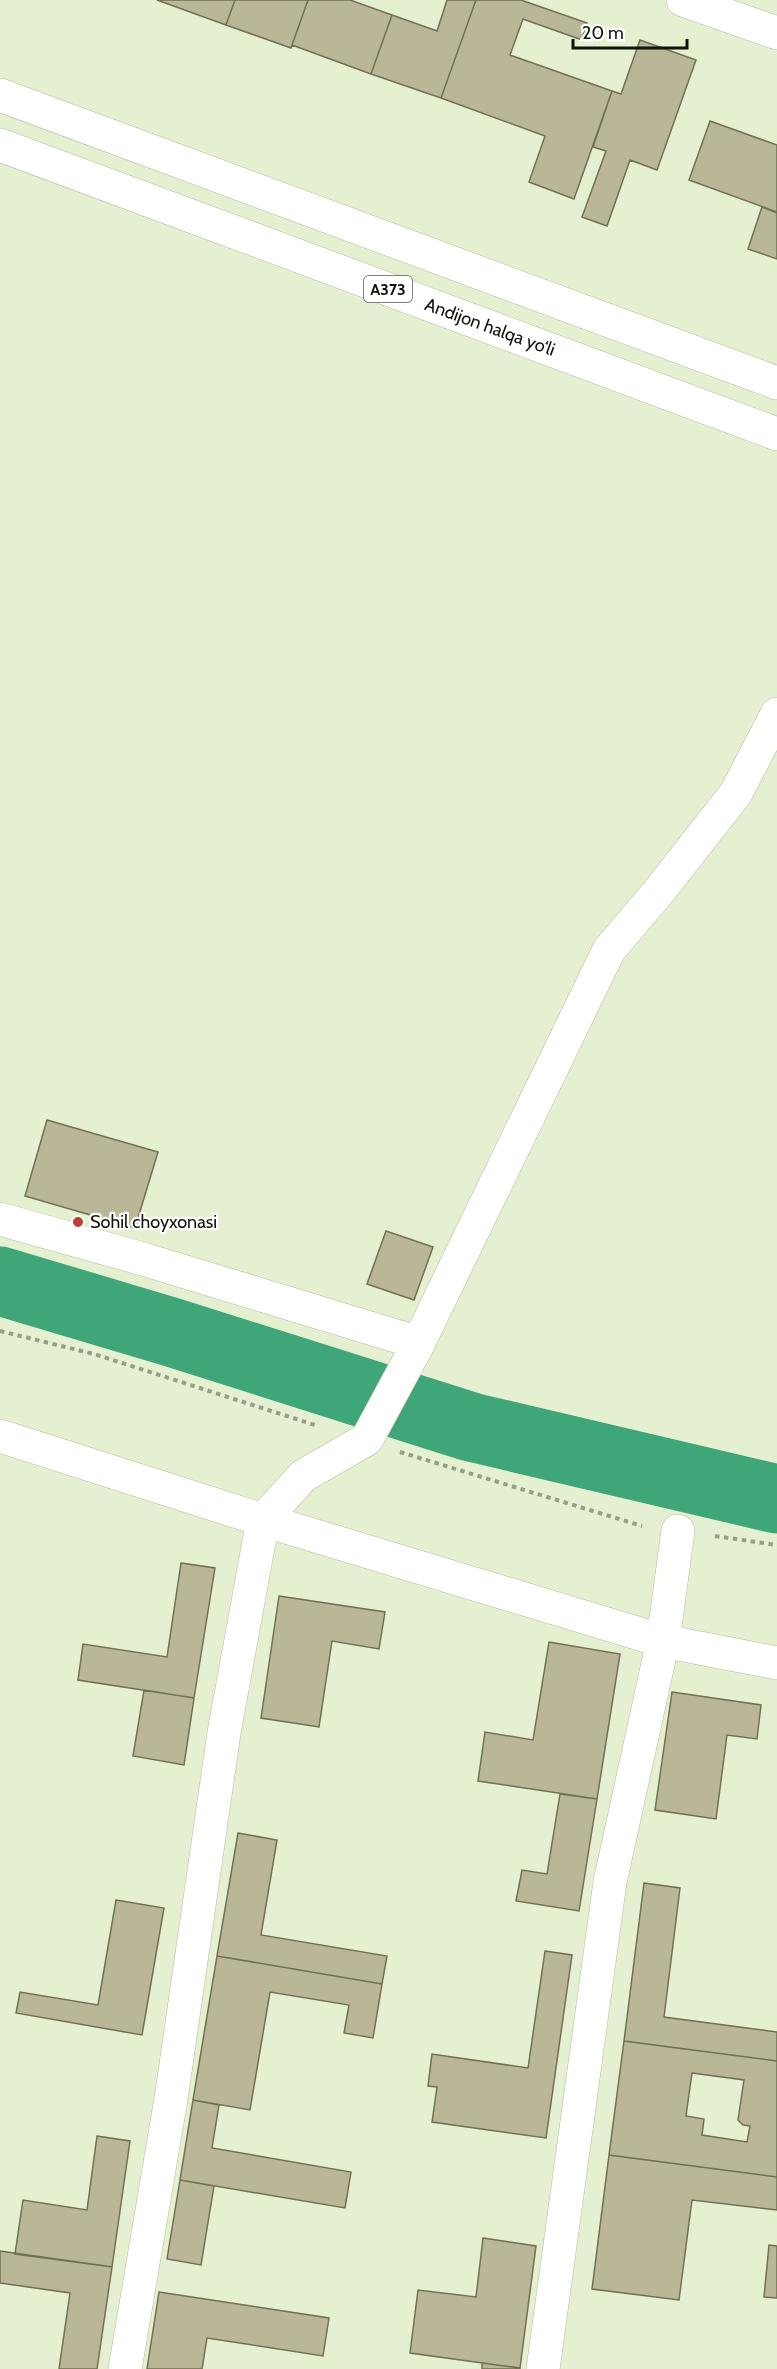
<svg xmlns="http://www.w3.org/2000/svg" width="777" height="2369" font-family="Cabin,sans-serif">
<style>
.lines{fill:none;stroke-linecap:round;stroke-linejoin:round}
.river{stroke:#3ea679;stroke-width:69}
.building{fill:#b9b798;stroke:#727053;stroke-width:1.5;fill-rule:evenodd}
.minor-casing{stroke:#b2bc9e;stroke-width:34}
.highway-casing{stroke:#b2bc9e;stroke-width:34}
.path{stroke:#969e87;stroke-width:4;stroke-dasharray:4.5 4.5;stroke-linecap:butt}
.minor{stroke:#fff;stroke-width:33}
.highway{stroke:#fff;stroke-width:33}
.poi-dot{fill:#c63832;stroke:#fff;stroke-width:2}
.labels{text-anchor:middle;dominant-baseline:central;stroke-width:4.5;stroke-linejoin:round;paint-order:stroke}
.shield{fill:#fff;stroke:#575a52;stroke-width:1.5}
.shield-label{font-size:16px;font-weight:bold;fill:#0f1308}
.street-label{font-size:18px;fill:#0f1308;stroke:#fff}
.poi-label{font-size:18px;fill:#0f1308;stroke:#fff;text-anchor:start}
</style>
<rect width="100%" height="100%" fill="#e5f0d1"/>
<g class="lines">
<!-- river -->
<path class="river" d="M0 1281 171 1332 471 1427 777 1499"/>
</g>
<!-- building -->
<path class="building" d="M157 0H235L226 25Z
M235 0H308L291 48 226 25Z
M308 0H350L392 15 371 74 292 45Z
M447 0H476L441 98 371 74 392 15 437 31Z
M476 0H521L587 23 582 40 523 19 510 55 612 91 574 199 529 182 545 136 441 98Z
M640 40 696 60 657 170 630 160 607 226 582 217 606 151 593 147 612 91 621 94Z
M710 121 777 145V212L689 180Z
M762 207 777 213V259L748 249Z
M47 1120 158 1152 135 1228 25 1196Z
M386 1231 433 1247 414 1300 367 1284Z
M181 1563 215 1568 194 1698 78 1680 83 1644 167 1657Z
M279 1596 385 1612 379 1649 332 1641 319 1727 261 1718Z
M549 1642 620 1654 597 1799 478 1781 485 1732 533 1740Z
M144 1690 194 1698 184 1765 133 1756Z
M672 1692 761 1705 757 1739 727 1735 716 1819 655 1810Z
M560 1794 597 1799 579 1911 516 1901 522 1870 547 1874Z
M238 1833 277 1840 261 1935 387 1956 382 1984 217 1956Z
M644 1883 680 1888 664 2017 777 2032V2061L624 2041Z
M116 1900 164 1908 142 2035 16 2013 20 1992 98 2005Z
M545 1951 572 1955 546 2138 432 2122 437 2087 428 2086 432 2054 528 2068Z
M217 1956 382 1984 373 2038 344 2033 349 2005 270 1992 250 2110 193 2100Z
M624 2041 777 2061V2177L609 2155ZM692 2073 744 2080 738 2120 743 2125 750 2126 747 2142 702 2135 704 2119 686 2116Z
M193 2100 219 2105 212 2148 351 2172 345 2208 180 2180Z
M97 2136 130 2141 112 2267 15 2254 23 2200 87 2210Z
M609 2155 777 2177V2210L692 2200 679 2300 592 2289Z
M180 2180 214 2186 201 2265 167 2259Z
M483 2238 536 2246 520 2368 410 2353 418 2290 476 2297Z
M769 2245 777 2246V2298L764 2297Z
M0 2251 112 2267 97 2369H59L70 2293 0 2283Z
M159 2292 329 2318 323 2356 207 2338 202 2369H147Z
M482 2363 520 2368V2369H482Z"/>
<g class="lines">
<!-- minor casing -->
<g class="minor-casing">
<path id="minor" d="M683 0 777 33
M0 1219 143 1259 419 1343
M0 1436 263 1520 663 1641 777 1663
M125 2369 171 2099 224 1733 263 1520 303 1476 367 1439 417 1346 609 950 660 890 736 793 777 714
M543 2369 610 1882 663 1641 678 1531"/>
</g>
<!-- highway casing -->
<g class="highway-casing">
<path id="highway" d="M0 95 777 383
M0 145 777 434"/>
</g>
<!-- path -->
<path class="path" d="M0 1331 94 1354 318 1426
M400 1452 642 1526
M715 1536 777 1545"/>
<!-- minor -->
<use href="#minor" class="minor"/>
<!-- highway -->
<use href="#highway" class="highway"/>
</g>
<!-- markers -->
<circle class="poi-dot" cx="78" cy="1222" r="6"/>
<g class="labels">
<!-- shield labels -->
<rect class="shield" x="364" y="276" width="48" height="26" rx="4.5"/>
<g class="shield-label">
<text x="388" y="289">A373</text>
</g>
<!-- street labels -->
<g class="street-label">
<text transform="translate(490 327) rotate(20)">Andijon halqa yo‘li</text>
</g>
<!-- poi labels -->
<g class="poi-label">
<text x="90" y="1222">Sohil choyxonasi</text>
</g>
</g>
<!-- scale -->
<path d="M573 39v9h114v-9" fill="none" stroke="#0f1308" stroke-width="3"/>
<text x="582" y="39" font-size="18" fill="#0f1308" stroke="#ffffff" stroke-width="4.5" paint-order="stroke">20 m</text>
</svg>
